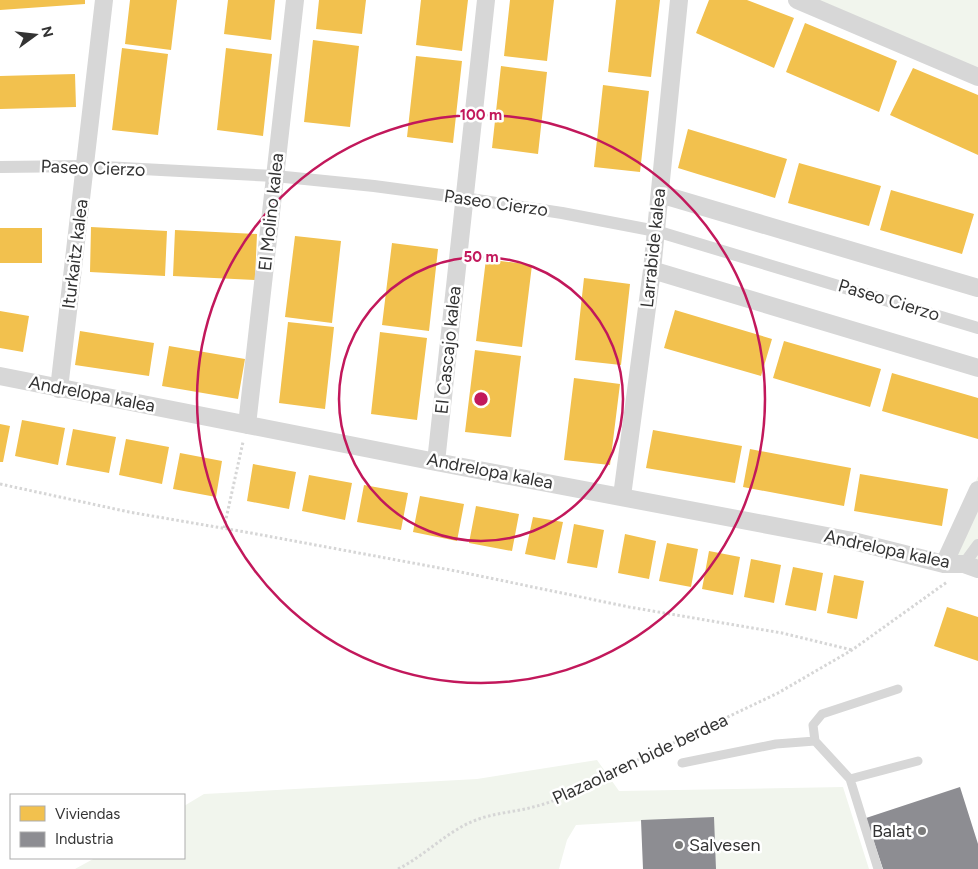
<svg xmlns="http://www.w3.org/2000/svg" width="978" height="869" font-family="Figtree,sans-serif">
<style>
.green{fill:#f1f5ed}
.homes{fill:#f2c14e}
.industry{fill:#8d8d92}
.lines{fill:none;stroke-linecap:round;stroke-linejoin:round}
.path{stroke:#d6d6d6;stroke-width:3;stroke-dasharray:2.5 2.5;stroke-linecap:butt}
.service{stroke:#d7d7d7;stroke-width:9}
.pedestrian{stroke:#d7d7d7;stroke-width:12}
.minor{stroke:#d7d7d7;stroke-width:18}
.ring{fill:none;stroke:#c2185b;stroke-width:2.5}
.poi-dot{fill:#7a7a7a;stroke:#fff;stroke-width:2}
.labels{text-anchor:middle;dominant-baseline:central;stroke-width:5;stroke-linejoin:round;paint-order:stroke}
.street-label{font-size:18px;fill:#333;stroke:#fff}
.poi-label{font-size:18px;fill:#333;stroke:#fff;text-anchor:end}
.centre{fill:#c2185b;stroke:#fff;stroke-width:2.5}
.ring-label{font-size:15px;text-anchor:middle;font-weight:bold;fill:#c2185b;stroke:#fff;stroke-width:5;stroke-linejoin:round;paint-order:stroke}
</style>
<rect width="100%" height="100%" fill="#fff"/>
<!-- green -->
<path class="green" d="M798 0H978V75Z
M978 476V575L944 564Z
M597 760 619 791 843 787 869 869H716L713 817 576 825 567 840 559 869H75L95 858H184V806L204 794 477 779Z"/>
<!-- homes -->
<path class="homes" d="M0 0H85V4L0 10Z
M130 0H177L171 50 125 44Z
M228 0H275L271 40 224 34Z
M319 0H366L362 34 316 29Z
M421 0H468L462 51 416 45Z
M510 0H554L547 61 504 56Z
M616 0H660L651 77 608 72Z
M709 0H747L794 18 774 68 696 33Z
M805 23 897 61 879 112 786 72Z
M313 40 359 46 350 127 304 122Z
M122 48 168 54 158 135 112 130Z
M226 48 272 54 263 136 217 130Z
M416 56 462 61 453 143 407 137Z
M501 66 547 72 538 154 492 148Z
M913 68 978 95V155L890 115Z
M75 74 76 107 0 109V76Z
M603 85 649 91 640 172 594 167Z
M688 129 787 159 775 198 678 168Z
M799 163 881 186 869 226 788 203Z
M891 190 974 214 962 254 880 230Z
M91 227 167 231 165 276 90 272Z
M0 228H42V263H0Z
M175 230 257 234 255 280 173 276Z
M295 236 341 241 332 323 285 317Z
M392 243 438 249 429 331 382 325Z
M486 259 532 265 522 347 476 341Z
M584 278 630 284 621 365 575 360Z
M675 310 772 339 761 376 664 348Z
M0 311 29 316 23 352 0 348Z
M288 322 334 327 325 409 279 403Z
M80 331 154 343 149 376 75 365Z
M380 332 427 338 417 420 371 414Z
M784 341 881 369 870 407 773 378Z
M169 346 245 359 238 399 162 386Z
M475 350 521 356 511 437 465 432Z
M892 373 978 398V439L882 411Z
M574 378 620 384 610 465 564 460Z
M22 420 65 428 58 465 15 456Z
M0 424 10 426 3 462H0Z
M73 429 116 437 109 473 66 465Z
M653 430 742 446 735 483 646 468Z
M126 439 169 447 162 484 119 475Z
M750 449 851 468 844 506 743 487Z
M180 453 222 461 216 497 173 489Z
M253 464 296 472 289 509 247 501Z
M860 474 948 489 942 526 854 511Z
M309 475 352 483 345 520 302 511Z
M364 485 408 493 401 530 357 522Z
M420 496 464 504 457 541 413 532Z
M476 506 519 514 512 551 469 543Z
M533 517 563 522 555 560 525 554Z
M574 524 604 530 597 568 567 563Z
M625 534 656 541 649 579 618 573Z
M667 543 698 549 691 587 659 581Z
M709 551 740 557 733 595 702 589Z
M751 559 781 565 774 603 744 597Z
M793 567 823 573 816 611 785 605Z
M834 575 864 581 857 619 827 613Z
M947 607 978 617V661L934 646Z"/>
<!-- industry -->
<path class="industry" d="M960 787 978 844V869H883L866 818Z
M714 817 716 869H643L641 820Z"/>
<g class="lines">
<!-- path -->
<path class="path" d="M0 484 129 512 251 533 456 571 629 607 782 633 852 650
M224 528 243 442
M398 869C426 855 447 831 476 820 494 813 515 812 533 807 551 803 567 795 583 786L778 693 852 650 947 582"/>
<!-- service -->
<path class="service" d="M682 763 776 744 815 741
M850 779 918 761
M878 869 850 779 815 741 813 725 822 714 898 689"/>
<!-- pedestrian -->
<path class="pedestrian" d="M0 167 85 166 275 176 374 186 464 198 562 213 656 231 978 328
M964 564 978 545"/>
<!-- minor -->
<path class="minor" d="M797 0 978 77
M660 194 978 288
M652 270 978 368
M0 376 436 462 853 541 944 564H964L978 569
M59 389 104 0
M247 425 295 0
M436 462 486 0
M622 496 652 270 679 0
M944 564 978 490"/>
</g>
<!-- distance rings -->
<g class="ring">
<circle cx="481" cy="399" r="142"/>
<circle cx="481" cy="399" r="284"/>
</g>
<!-- markers -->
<g class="poi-dot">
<circle cx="922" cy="831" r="5"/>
<circle cx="679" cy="845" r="5"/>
</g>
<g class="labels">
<!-- street labels -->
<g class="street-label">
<text transform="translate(93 168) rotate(2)">Paseo Cierzo</text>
<text transform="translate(496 203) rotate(8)">Paseo Cierzo</text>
<text transform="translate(271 212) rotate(-84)">El Molino kalea</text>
<text transform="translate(653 248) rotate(-84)">Larrabide kalea</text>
<text transform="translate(75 254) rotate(-83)">Iturkaitz kalea</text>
<text transform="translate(889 300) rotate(17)">Paseo Cierzo</text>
<text transform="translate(448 350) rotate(-84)">El Cascajo kalea</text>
<text transform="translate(92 394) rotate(11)">Andrelopa kalea</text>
<text transform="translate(490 471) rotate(11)">Andrelopa kalea</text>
<text transform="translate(887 549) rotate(12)">Andrelopa kalea</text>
<text transform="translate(640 759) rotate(-25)">Plazaolaren bide berdea</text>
</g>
<!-- poi labels -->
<g class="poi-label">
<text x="912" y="831">Balat</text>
<text x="689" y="845" text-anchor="start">Salvesen</text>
</g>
</g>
<circle cx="481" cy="399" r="8" class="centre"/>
<g class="ring-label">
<text x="481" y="120">100 m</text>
<text x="481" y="262">50 m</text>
</g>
<!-- legend -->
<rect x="10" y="794" width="175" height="65" fill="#ffffff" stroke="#adadad"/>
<rect x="20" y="806" width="25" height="15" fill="#f2c14e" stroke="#adadad"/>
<text x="55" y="819" font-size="15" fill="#333333">Viviendas</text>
<rect x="20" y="832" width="25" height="15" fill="#8d8d92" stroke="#adadad"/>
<text x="55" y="844" font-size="15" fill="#333333">Industria</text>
<!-- north arrow -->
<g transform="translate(35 35) rotate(75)" stroke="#ffffff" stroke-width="4" paint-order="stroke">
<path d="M0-4L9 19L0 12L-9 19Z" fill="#333333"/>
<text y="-8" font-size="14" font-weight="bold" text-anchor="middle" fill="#333333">N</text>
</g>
</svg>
